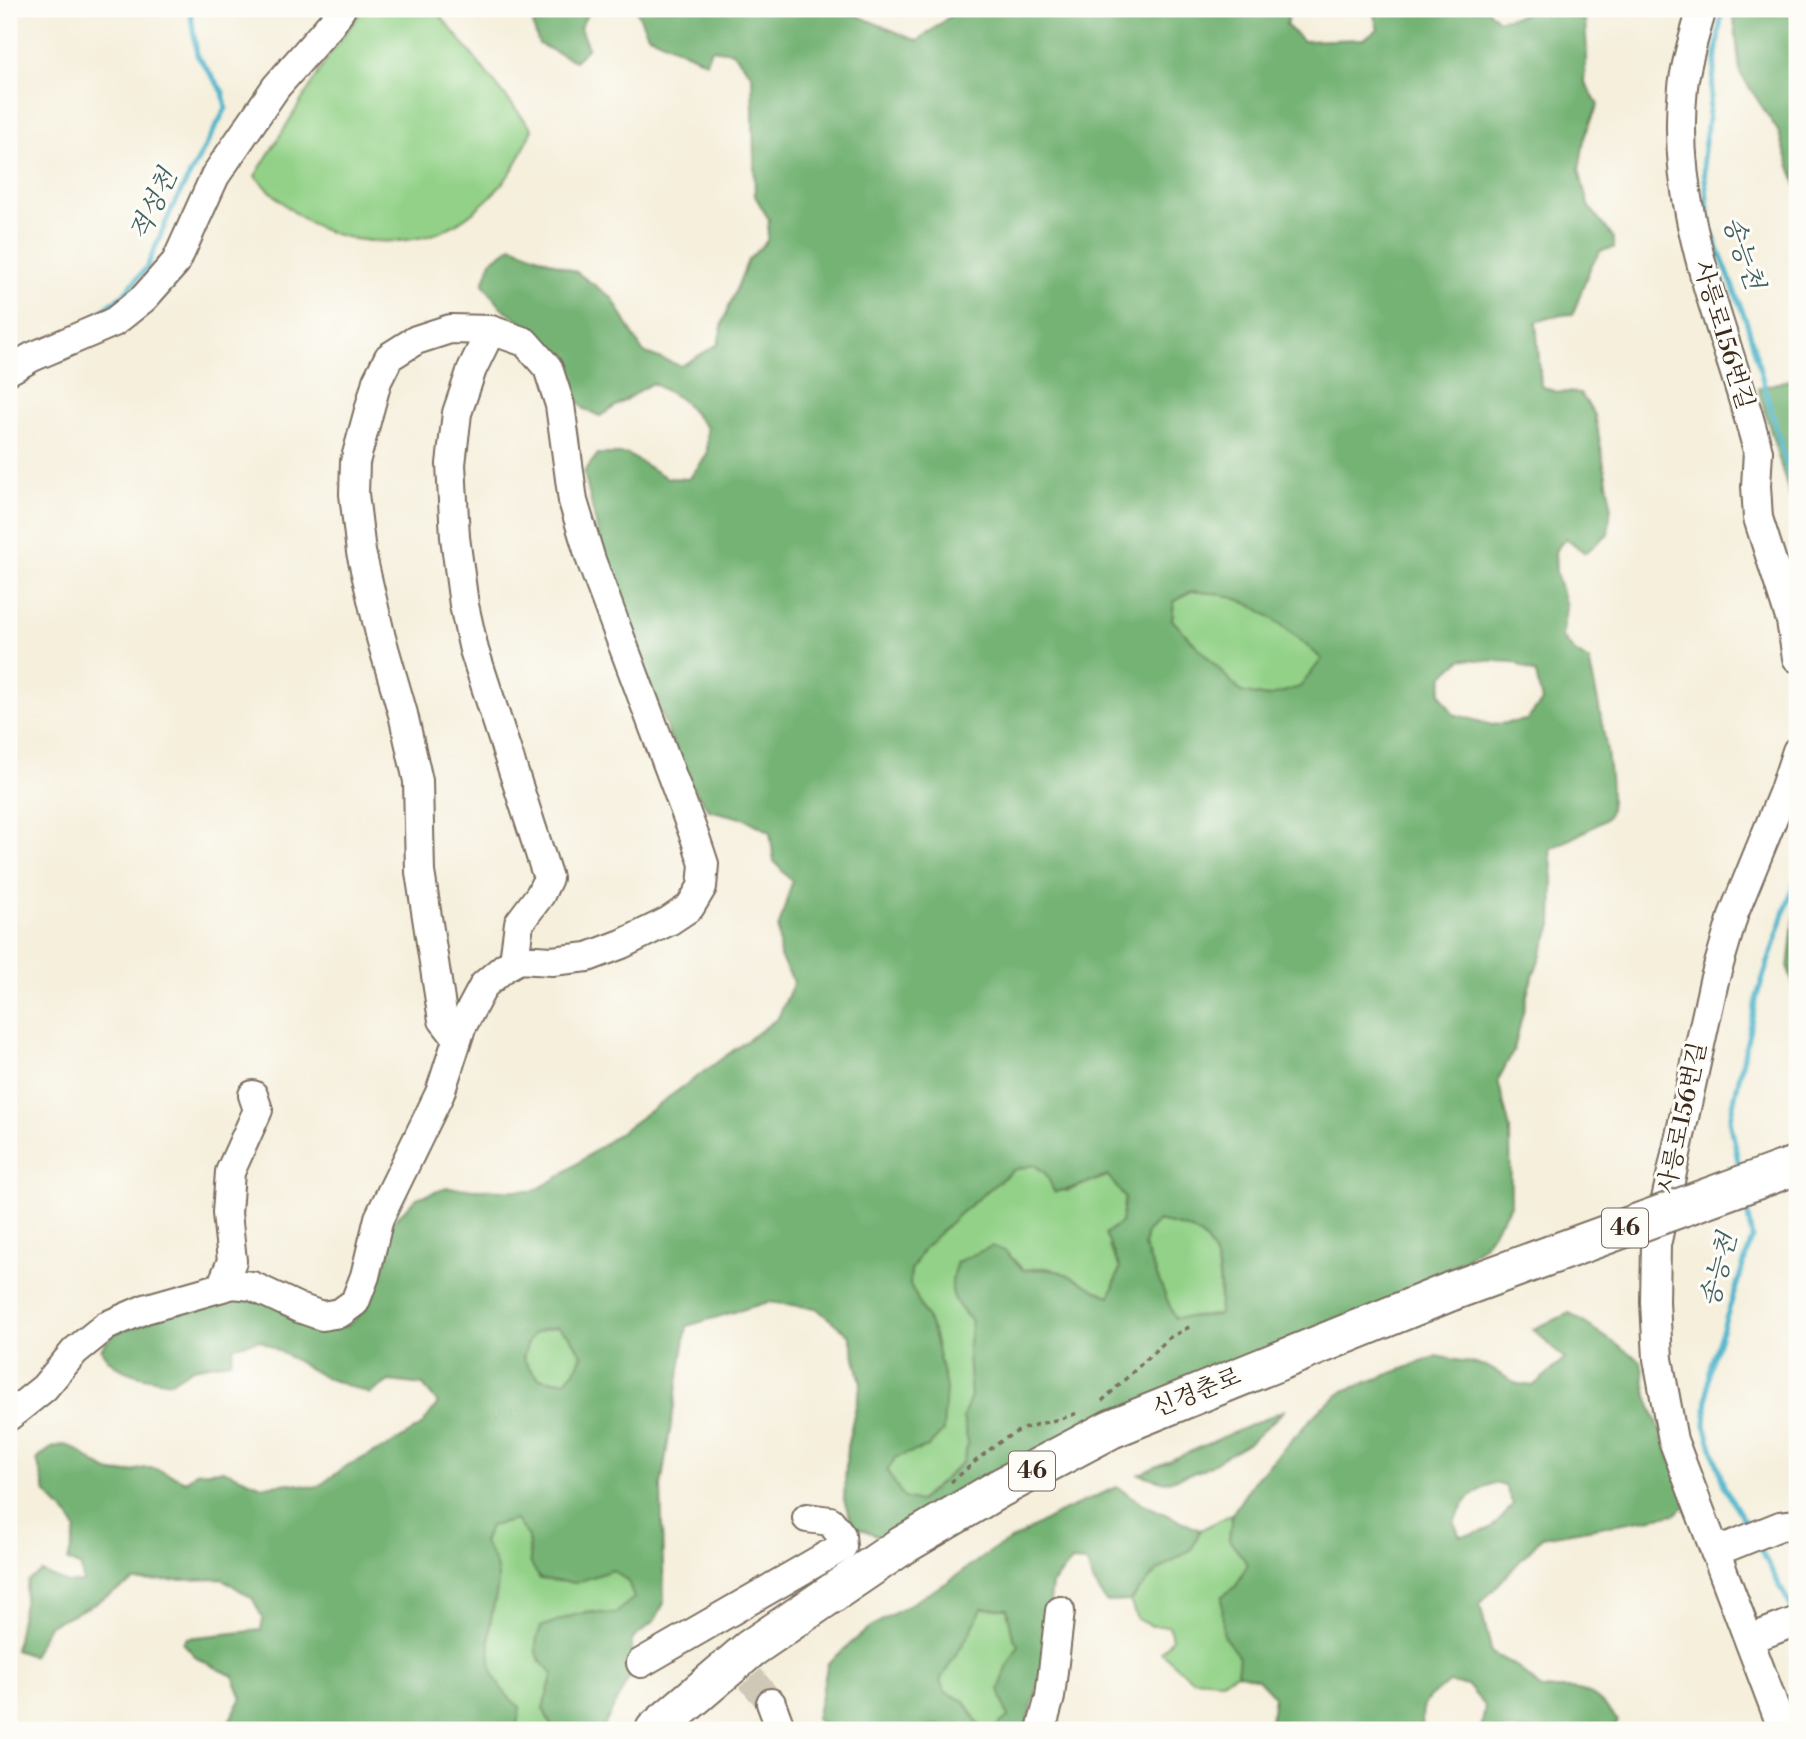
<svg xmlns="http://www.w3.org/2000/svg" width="1806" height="1739" font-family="'Libre Bodoni','Noto Serif KR',serif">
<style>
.green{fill:#92d187;stroke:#667e52;stroke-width:2}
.forest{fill:#75b374;stroke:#586e49;stroke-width:2;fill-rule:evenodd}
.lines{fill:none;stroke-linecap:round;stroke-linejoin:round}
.stream{stroke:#4cb4ca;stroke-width:5}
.minor-tunnel{stroke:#d0c8b6;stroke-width:28;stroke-dasharray:28 14;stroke-linecap:butt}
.minor-casing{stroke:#7c6f60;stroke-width:32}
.highway-casing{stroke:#7c6f60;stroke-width:42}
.path{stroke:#7c6f60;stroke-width:3.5;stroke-dasharray:5 5;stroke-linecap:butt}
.minor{stroke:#fff;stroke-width:28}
.highway{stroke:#fff;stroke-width:38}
.highway-bridge-casing{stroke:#7c6f60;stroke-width:42;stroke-linecap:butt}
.highway-bridge{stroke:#fff;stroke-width:38}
.labels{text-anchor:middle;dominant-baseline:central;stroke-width:6;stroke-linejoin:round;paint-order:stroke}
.shield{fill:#fdfcf7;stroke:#75695f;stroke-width:2}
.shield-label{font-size:23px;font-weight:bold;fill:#3b2a1e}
.street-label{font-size:24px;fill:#3b2a1e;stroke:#fdfcf7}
.water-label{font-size:26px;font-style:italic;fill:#426163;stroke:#fdfcf7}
</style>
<rect width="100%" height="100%" fill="#fdfcf7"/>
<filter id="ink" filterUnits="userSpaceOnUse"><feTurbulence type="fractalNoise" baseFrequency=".0143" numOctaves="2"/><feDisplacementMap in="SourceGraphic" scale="14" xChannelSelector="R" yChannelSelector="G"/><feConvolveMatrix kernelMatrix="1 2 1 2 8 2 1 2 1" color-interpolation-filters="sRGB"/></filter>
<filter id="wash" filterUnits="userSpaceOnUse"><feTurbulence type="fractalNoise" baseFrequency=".00686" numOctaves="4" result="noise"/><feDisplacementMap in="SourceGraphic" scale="28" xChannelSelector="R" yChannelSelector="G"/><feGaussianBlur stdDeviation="1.57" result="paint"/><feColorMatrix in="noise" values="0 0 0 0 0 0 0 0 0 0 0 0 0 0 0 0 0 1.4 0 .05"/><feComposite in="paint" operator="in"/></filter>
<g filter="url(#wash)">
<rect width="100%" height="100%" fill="#f5efdc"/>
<!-- green -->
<path class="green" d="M363 9H435L532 129C526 143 520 159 511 172 494 196 466 222 437 233 404 245 359 244 326 231 298 220 276 197 255 176L329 56Z
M1191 591C1202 592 1213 593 1224 595 1260 603 1296 636 1322 659L1300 687 1267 697 1241 692 1172 620 1174 602Z
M1034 1164 1066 1191 1108 1176 1125 1198 1121 1222 1109 1247 1120 1268 1110 1296C1087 1290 1070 1272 1047 1268 1039 1267 1031 1269 1023 1270L1005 1251 957 1262C947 1289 951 1301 972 1320L968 1351 971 1397 963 1417 968 1443 963 1462 918 1502 904 1498 887 1471 896 1457 928 1447 946 1388 933 1331 910 1284 911 1270 924 1248 959 1214 1013 1170Z
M1158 1221C1169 1224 1181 1225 1191 1230 1224 1245 1219 1284 1220 1315L1175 1319 1144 1246 1147 1232Z
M557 1327 570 1336 582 1355 575 1371 565 1381C539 1381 536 1380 523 1358 530 1333 531 1331 557 1327Z
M1232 1514 1229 1540 1248 1564 1236 1586 1223 1635 1239 1657 1237 1673 1222 1681 1191 1679 1161 1652 1172 1639 1169 1626H1152L1137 1619 1130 1601 1155 1573 1192 1549 1200 1530Z
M516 1520 528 1537 531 1564 575 1583 612 1570 628 1581 634 1598 614 1615 588 1611 541 1627 539 1661 554 1673 543 1708 553 1730H516L520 1707 504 1695 490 1668V1625L498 1581 483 1542 490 1526Z
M982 1608 1007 1609 1013 1637 1019 1645 1008 1665V1717L992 1730 980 1727 964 1701 945 1692 940 1680 970 1633Z"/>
<!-- forest -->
<path class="forest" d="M537 9H590L580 28 588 48 575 61 539 44 533 26Z
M636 9H841L918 41 959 9H1291L1286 25 1303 41 1363 39 1378 29 1372 9H1487L1498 20 1522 15 1523 9H1556L1585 20 1587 52 1584 81 1598 105 1585 135 1579 170 1588 205 1614 238V248L1600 251 1591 266 1573 314 1558 315 1536 322 1541 386 1557 392 1580 393 1595 415 1611 504 1608 534 1585 553 1566 538 1555 551 1556 572 1566 606 1562 637 1574 651 1589 661C1595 688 1621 798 1607 817 1602 825 1561 843 1550 849L1553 879 1552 925 1529 987 1514 1050 1498 1080 1510 1129 1511 1205 1483 1246 1420 1289 886 1539 853 1526 844 1500 847 1447 861 1383 850 1336 816 1308 768 1302 687 1326 661 1486 664 1603 655 1620 632 1640V1672L602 1730H553L543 1708 553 1673C535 1657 531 1650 541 1627 571 1615 581 1610 614 1614L634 1598 628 1581 612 1570 575 1583 540 1579 531 1564 528 1537 516 1520 490 1526 483 1542C491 1554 499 1566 498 1582 497 1597 491 1611 490 1625 487 1662 490 1684 520 1707L516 1730H224L242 1698 233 1676 198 1659 183 1643 187 1638 261 1630 263 1619 253 1599 223 1579 134 1581 88 1607 49 1625 32 1656 15 1650 28 1581 41 1572 67 1583 83 1582 81 1567 68 1561 76 1530 70 1518 46 1493 37 1460C71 1424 82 1464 112 1472 127 1476 139 1467 150 1468 161 1469 175 1477 186 1481L196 1472 223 1470 262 1486 291 1483 316 1488 348 1465 390 1445 421 1426 438 1403 423 1385 389 1381 370 1394 324 1377 260 1340 234 1346 231 1361 193 1368 171 1382C145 1378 114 1374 101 1349L114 1333 186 1307 233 1297 270 1303 326 1330 348 1325 365 1310 389 1225 417 1198 447 1188 534 1191 557 1178 778 1018 794 982 780 957 778 929 792 882 774 861 770 832 746 819 709 810 686 778 609 580 584 472 598 454H627L667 478 689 479 707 455V428L682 400 652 383 600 416 584 409 564 383 552 354 521 321 501 307 483 284 491 261 512 246 576 272 612 298 643 352 681 366 718 344 723 322 748 260 767 241 769 220 755 196 752 75 733 52 711 49 706 62 648 35ZM1191 591C1202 592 1213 593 1224 595 1259 603 1296 636 1322 659L1300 687 1267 697 1241 692 1172 620 1174 602ZM1462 659 1514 662 1536 674 1542 701 1527 720 1492 725 1453 714 1440 693 1444 675ZM1034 1165 1046 1174 1054 1192C1072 1190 1090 1181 1108 1176L1125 1198 1121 1222 1105 1234 1120 1268 1110 1296C1092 1291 1080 1279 1063 1273 1050 1268 1037 1269 1023 1270L1005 1251 992 1246 957 1262C947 1289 951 1301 972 1321L968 1351 971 1397 963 1417 968 1443 963 1462 919 1502 904 1498 887 1471 896 1457 928 1447 943 1431 946 1388 933 1331 910 1284 911 1270 924 1248 959 1214 1013 1170ZM1158 1221C1168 1224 1181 1225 1191 1230 1222 1244 1222 1285 1219 1315L1175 1318 1144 1246 1147 1232ZM557 1327 570 1336 582 1355 575 1371 565 1381C539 1381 536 1380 523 1358 530 1333 531 1331 557 1327Z
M1733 9H1797V187L1778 131 1740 73Z
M1797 378V520L1758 388Z
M1797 890V996L1788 969Z
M1570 1313 1641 1361 1647 1396 1688 1504 1675 1514 1542 1537 1480 1604 1492 1653 1516 1666 1540 1689C1583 1689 1591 1686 1618 1721L1613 1730H1481L1485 1706 1468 1686 1450 1683C1427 1698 1419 1701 1423 1730H1258L1271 1719 1274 1696 1258 1679 1237 1673 1239 1657 1223 1635 1222 1596 1236 1586 1248 1564 1229 1540 1232 1514 1253 1482 1321 1408 1344 1391 1437 1356 1486 1366 1518 1384 1533 1386 1565 1359 1533 1329ZM1494 1483 1505 1486 1513 1504C1495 1528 1489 1532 1460 1536L1454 1523C1462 1501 1473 1492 1494 1483Z
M1285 1410 1250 1442 1202 1470 1165 1482 1139 1474Z
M1117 1487 1143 1504 1200 1530 1192 1548 1155 1573 1130 1601 1106 1602 1094 1583 1086 1562 1072 1561 1052 1584 1042 1674 1024 1730H992L1008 1717 999 1690 1008 1665 1019 1645 1013 1637 1007 1609 982 1608 970 1633 940 1680 945 1692 964 1701 980 1727 991 1730H950L937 1725 923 1730H829L816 1719 828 1663 869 1628 946 1583 993 1550 1065 1510Z"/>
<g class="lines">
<!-- stream -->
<path class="stream" d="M1722 9 1703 158 1710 228 1747 323 1797 503
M96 316 123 295 147 267 172 208 226 108 223 92 197 55 190 9
M1740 1172 1730 1119 1757 996 1797 874
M1745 1199 1752 1238 1709 1371 1705 1425 1724 1486 1749 1529
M1757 1543 1794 1612"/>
</g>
</g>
<g filter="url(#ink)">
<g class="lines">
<!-- minor-tunnel -->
<path class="minor-tunnel" d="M723 1646 771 1703"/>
<!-- minor casing -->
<g class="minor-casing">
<path id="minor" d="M1702 9C1695 34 1686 60 1683 87 1669 215 1727 330 1758 451L1756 486 1758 518 1791 621 1797 658
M491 330 472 369 457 413 451 464 455 537 464 605 474 650 548 878 540 895 519 923 514 961
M9 370 32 357 114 322 144 298 176 262 215 176 276 87 332 23 341 9
M221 1287 232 1261 227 1213 230 1172 258 1110 253 1095
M9 1416 44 1388 75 1351 106 1326 145 1309 233 1284 252 1286 299 1308 322 1316 340 1313 355 1302 365 1276 379 1218 440 1093 461 1028 484 985 505 967 519 959 552 961 588 957 622 944 669 921 690 907 702 887 704 864 696 840 591 560 573 501 560 405 548 368 525 342 491 330 450 329 416 340 389 357 377 381 355 462 354 494 361 552 381 638 403 714 418 781 420 872 443 1020 457 1038
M1715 1552 1780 1526 1797 1524
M1750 1639 1797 1621
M641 1663 842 1547 841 1535 830 1521 807 1518
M771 1703 781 1730
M1041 1730 1050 1697 1060 1611
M1783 1730 1673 1440 1658 1359 1655 1302 1656 1245 1714 981 1734 913 1783 793 1797 751"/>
</g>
<!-- highway casing -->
<g class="highway-casing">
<path id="highway" d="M655 1730 750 1649 900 1547 1000 1488 1111 1429 1452 1291"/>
</g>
<!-- path -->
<path class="path" d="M1102 1401 1169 1338 1191 1326
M951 1482C974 1464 995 1441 1023 1429 1040 1422 1059 1421 1077 1413"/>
<!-- minor -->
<use href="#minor" class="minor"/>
<!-- highway -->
<use href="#highway" class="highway"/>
<!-- highway-bridge casing -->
<g class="highway-bridge-casing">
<path id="highway-bridge" d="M1452 1291 1797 1165"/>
</g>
<!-- highway-bridge -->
<use href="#highway-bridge" class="highway-bridge"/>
</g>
</g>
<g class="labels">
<!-- shield labels -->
<g class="shield">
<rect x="1602" y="1208.5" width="46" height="39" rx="5"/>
<rect x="1009" y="1451.5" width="46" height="39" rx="5"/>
</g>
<g class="shield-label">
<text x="1625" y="1228">46</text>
<text x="1032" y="1471">46</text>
</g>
<!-- street labels -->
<g class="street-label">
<text transform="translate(1723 335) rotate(73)">사릉로156번길</text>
<text transform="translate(1683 1118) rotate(-78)">사릉로156번길</text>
<text transform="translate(1197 1393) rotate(-22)">신경춘로</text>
</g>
<!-- water labels -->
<g class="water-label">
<text transform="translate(154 205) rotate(-65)">적성천</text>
<text transform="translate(1743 253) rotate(71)">송능천</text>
<text transform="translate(1719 1270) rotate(-75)">송능천</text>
</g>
</g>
<!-- margin -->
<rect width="1806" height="1739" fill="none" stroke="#fdfcf7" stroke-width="35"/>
</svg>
